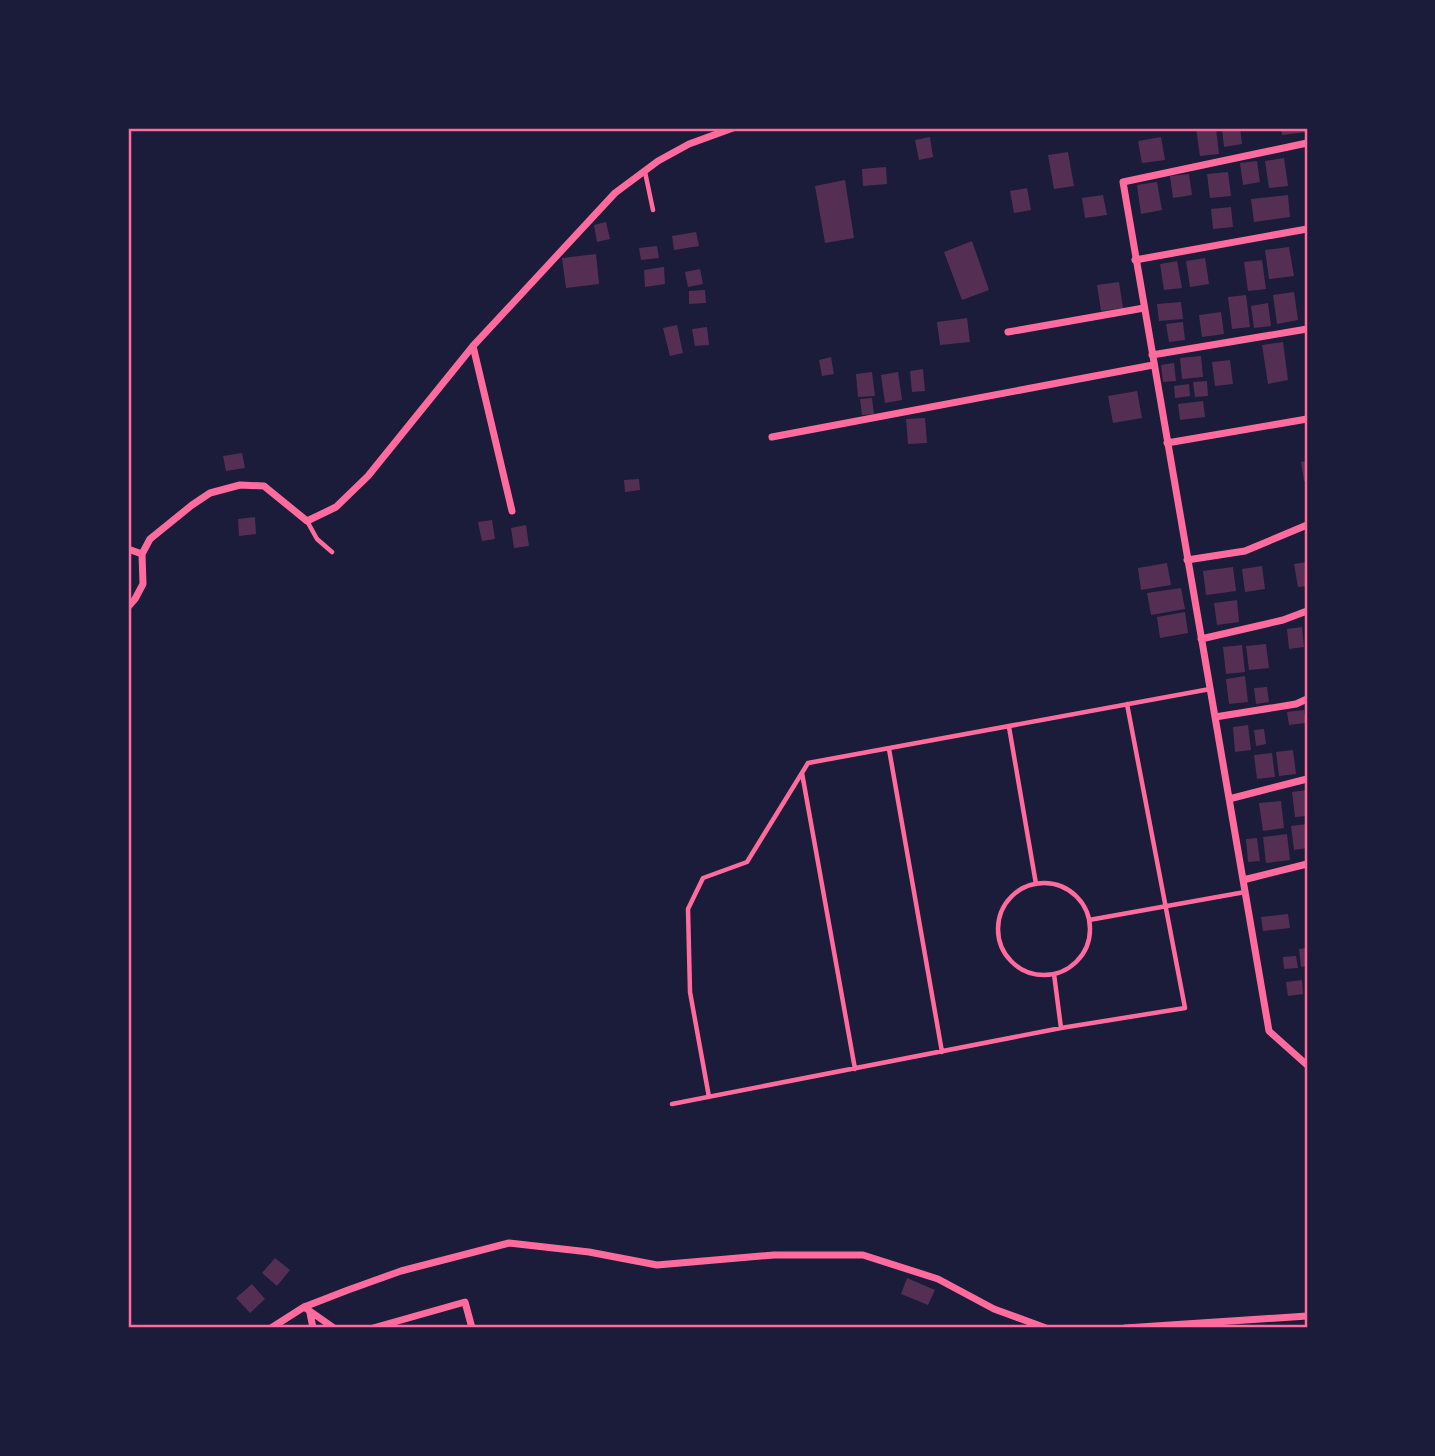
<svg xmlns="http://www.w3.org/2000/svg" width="1435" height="1456" font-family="'Roboto Serif',serif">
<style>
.building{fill:#542f53}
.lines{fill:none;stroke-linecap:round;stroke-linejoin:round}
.service{stroke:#ff6b9d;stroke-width:4.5}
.minor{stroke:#ff6b9d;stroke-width:7}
.neatline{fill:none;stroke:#ff6b9d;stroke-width:2.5}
</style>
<rect width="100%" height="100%" fill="#1b1b3a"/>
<!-- building -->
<path class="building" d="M1196 128H1216L1219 154 1200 156Z
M1222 128H1240L1242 144 1224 147Z
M1281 128H1307V132L1282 135Z
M930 137 933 157 919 160 915 140Z
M1161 137 1165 160 1142 163 1138 141Z
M1068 152 1074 186 1054 189 1048 155Z
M1284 158 1288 186 1269 188 1265 161Z
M1257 161 1260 182 1243 185 1240 163Z
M886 167 887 184 863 186 862 169Z
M1228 172 1231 196 1210 198 1207 174Z
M1189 174 1192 195 1173 198 1170 176Z
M845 180 854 238 825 243 815 186Z
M1157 182 1162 210 1141 214 1137 185Z
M1027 188 1031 210 1014 213 1010 191Z
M1103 195 1107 215 1085 218 1082 198Z
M1288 195 1290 217 1254 222 1251 199Z
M1231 207 1233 227 1213 229 1211 209Z
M606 222 610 239 597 242 594 225Z
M696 232 699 246 674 250 672 236Z
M972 241 989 290 962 300 944 252Z
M657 246 659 258 641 260 639 248Z
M1289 247 1294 276 1269 279 1265 250Z
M596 254 599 284 566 288 562 258Z
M1205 258 1209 284 1190 287 1186 261Z
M1262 260 1266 289 1248 291 1244 262Z
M1177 261 1182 288 1164 290 1160 264Z
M664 267 665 284 645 287 644 270Z
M700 269 703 284 688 287 685 272Z
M1119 282 1123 308 1101 311 1097 285Z
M705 290 706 303 689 304V291Z
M1294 292 1298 320 1277 324 1273 295Z
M1246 295 1250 327 1232 329 1228 297Z
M1181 302 1183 319 1159 321 1157 304Z
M1268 303 1271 326 1254 328 1251 306Z
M1221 312 1224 334 1202 337 1199 315Z
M967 318 970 342 940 345 937 322Z
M1183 322 1185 340 1169 342 1166 324Z
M677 325 683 353 670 356 663 328Z
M707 327 709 345 695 346 692 329Z
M1283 342 1288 380 1268 384 1262 345Z
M1201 356 1203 377 1182 379 1180 358Z
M831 357 834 374 822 376 819 360Z
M1230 360 1233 384 1215 386 1212 362Z
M1174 363 1176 381 1163 382 1161 365Z
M923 369 925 391 912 392 910 371Z
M872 372 875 396 858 397 856 374Z
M898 372 902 400 885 403 881 375Z
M1207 381 1208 396 1195 397 1193 382Z
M1189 384 1190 396 1175 398 1174 386Z
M1137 391 1142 418 1113 423 1108 396Z
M872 398 874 414 862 415 860 399Z
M1203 401 1205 417 1180 420 1178 404Z
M925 418 927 443 908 444 906 419Z
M242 453 245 468 226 471 223 456Z
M1307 461V480L1304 481 1301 462Z
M639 479 640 490 625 492 624 480Z
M255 517 256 534 239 536 238 519Z
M492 520 495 539 482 541 478 522Z
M526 525 529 546 514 548 511 528Z
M1307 562V586L1298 587 1294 564Z
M1167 563 1171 585 1141 590 1138 568Z
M1262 566 1265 589 1245 592 1242 569Z
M1233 567 1236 591 1206 595 1203 571Z
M1181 588 1185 609 1151 615 1147 593Z
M1237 600 1239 622 1217 625 1214 603Z
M1185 612 1188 633 1160 638 1157 617Z
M1302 627 1304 647 1289 649 1287 629Z
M1266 644 1269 668 1249 670 1246 646Z
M1242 645 1245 672 1226 674 1223 647Z
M1245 676 1248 702 1229 704 1226 679Z
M1267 687 1269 702 1256 704 1254 688Z
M1304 710 1306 723 1289 725 1287 712Z
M1248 725 1251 750 1235 752 1233 727Z
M1264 729 1266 744 1256 746 1254 730Z
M1293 750 1296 774 1279 776 1276 752Z
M1272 753 1275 777 1257 779 1254 755Z
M1307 790V816L1295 817 1292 792Z
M1281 801 1284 828 1263 831 1259 803Z
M1307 824V848L1294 850 1291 826Z
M1287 834 1290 860 1266 863 1263 837Z
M1257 838 1260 861 1248 862 1246 839Z
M1288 914 1290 928 1263 931 1261 917Z
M1307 948V966L1301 967 1299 949Z
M1296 956 1298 968 1284 969 1283 957Z
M1302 980 1303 994 1288 996 1286 982Z
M275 1258 290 1270 277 1286 262 1273Z
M907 1278 935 1290 928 1305 901 1294Z
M252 1284 265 1299 250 1313 236 1298Z"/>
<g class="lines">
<!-- service -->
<path class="service" d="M645 172 653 210
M307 521 317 539 332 552
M1009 727 1036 884
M889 749 942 1052
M802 773 855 1069
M998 929a46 46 0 1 1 92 0a46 46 0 1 1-92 0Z
M1089 920 1245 892
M1054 974 1061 1028
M709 1097 690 992 688 909 703 878 747 862 808 763 1210 689
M672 1104 1061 1028 1185 1008 1127 704"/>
<!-- minor -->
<path class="minor" d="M1307 143 1123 182 1269 1031 1307 1065
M1135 260 1307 229
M1008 332 1144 308
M473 346 512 511
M1152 355 1307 329
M772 437 1153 365
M1167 443 1307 419
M128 549 142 554
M1187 560 1245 551 1307 525
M128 607 135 599 143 584 142 554 150 539 192 505 210 493 240 485 264 486 307 521 336 507 368 476 473 346 615 193 658 161 689 144 733 128
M1201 639 1283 620 1307 611
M1215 717 1296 704 1307 699
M1229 799 1307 779
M1243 880 1307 864
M304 1307 334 1328
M310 1313 313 1328
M271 1328 304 1307 348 1290 401 1271 509 1243 589 1252 657 1265 774 1255H863L938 1279 994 1309 1046 1328
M373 1328 465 1302 472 1328
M1125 1328 1307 1316"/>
</g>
<!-- border -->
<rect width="1435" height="1456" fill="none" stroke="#1b1b3a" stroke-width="259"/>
<rect x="130" y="130" width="1176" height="1196" class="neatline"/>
</svg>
